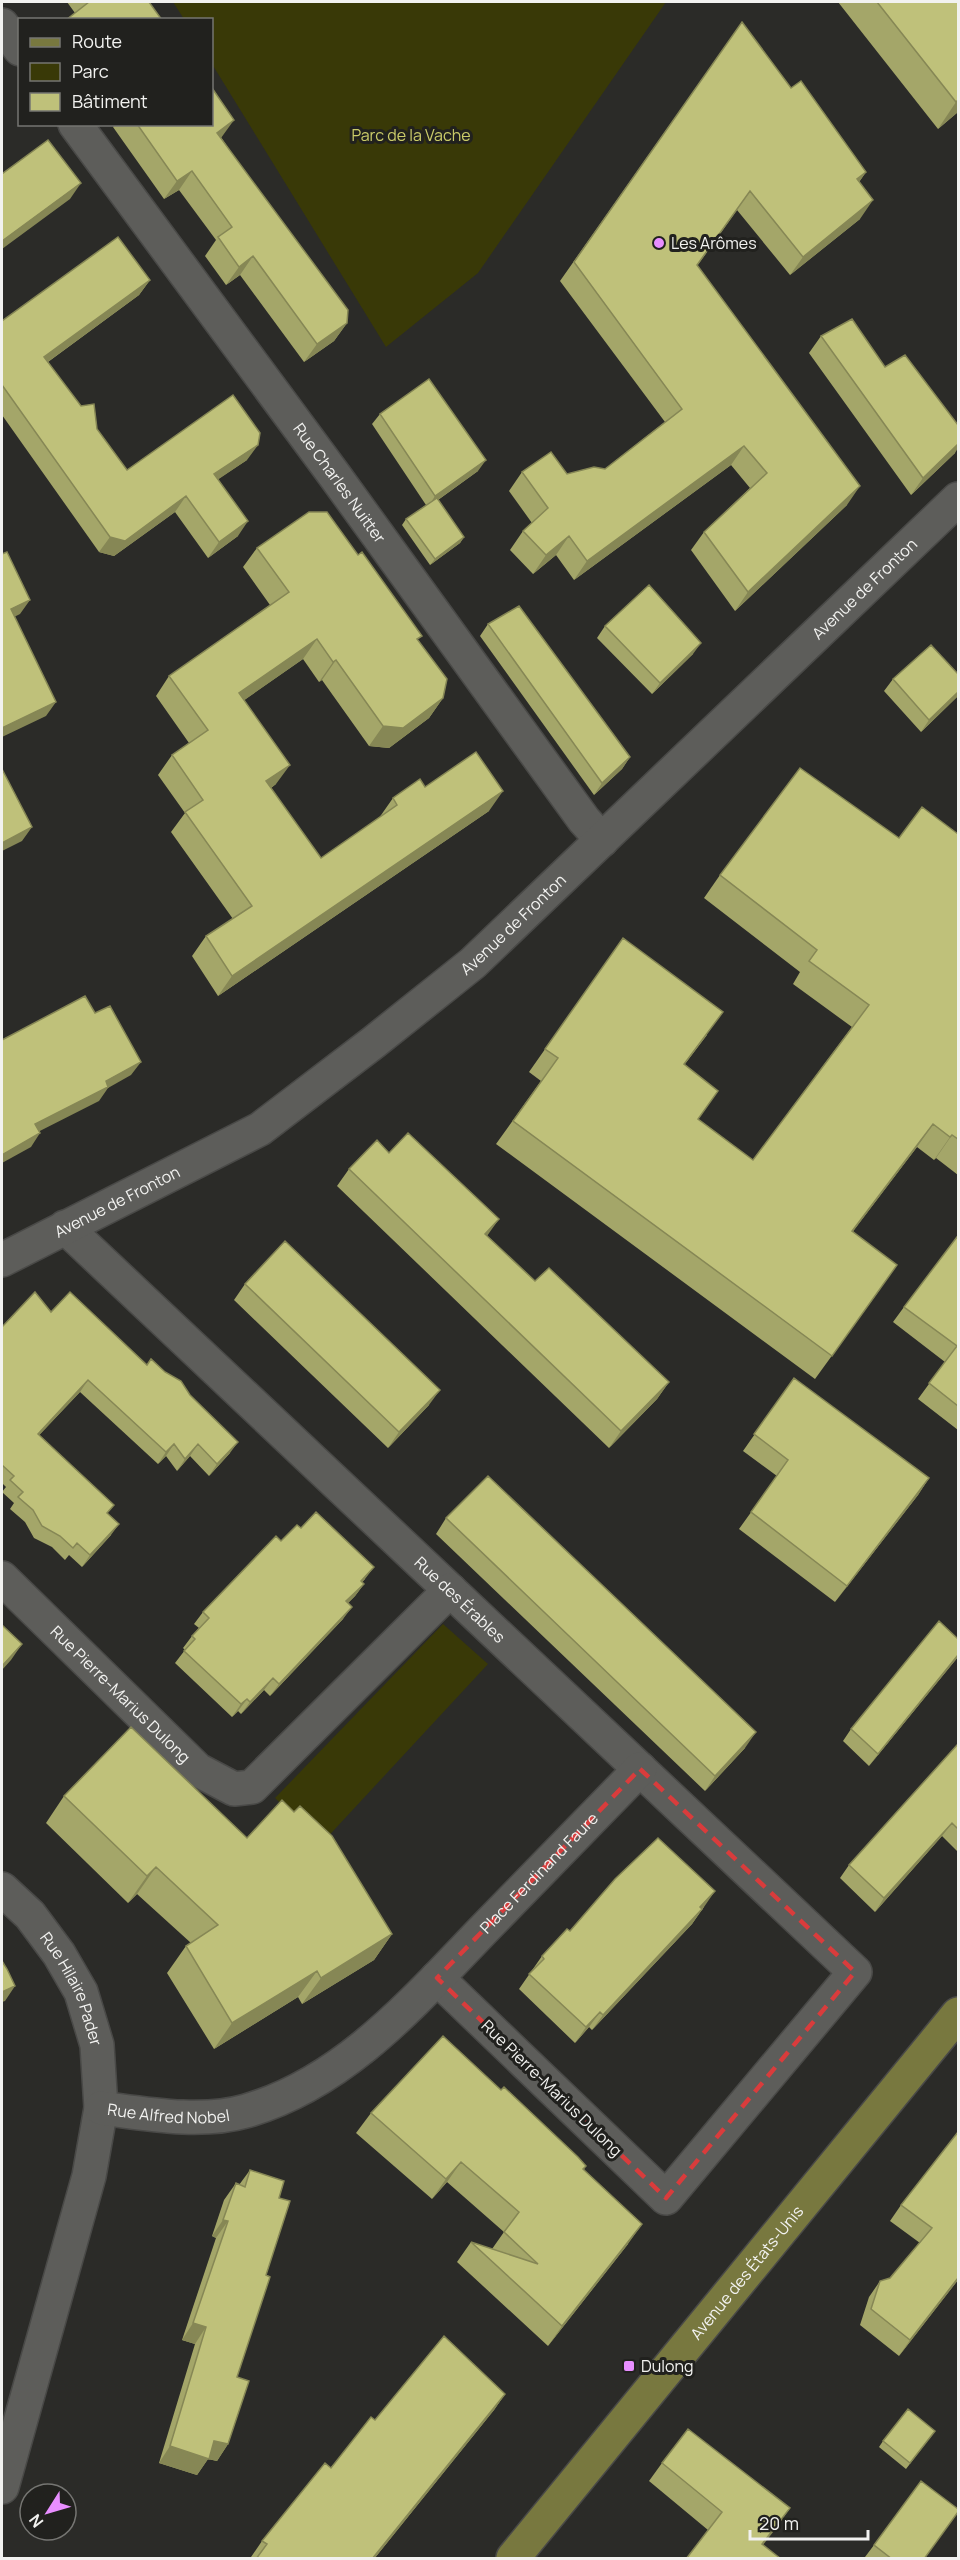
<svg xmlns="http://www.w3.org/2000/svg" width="960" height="2560" font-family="Manrope,sans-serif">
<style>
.green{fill:#393907}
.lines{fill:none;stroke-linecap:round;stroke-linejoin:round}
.minor-casing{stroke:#494947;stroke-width:36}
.major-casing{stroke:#494947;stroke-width:36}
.minor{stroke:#5d5d5a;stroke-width:33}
.major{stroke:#78783f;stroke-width:33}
.wall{fill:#a4a669}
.shaded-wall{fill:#868755}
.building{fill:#bfc17a;stroke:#868755;stroke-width:1.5}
.marked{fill:none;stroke:#d93c3c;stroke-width:4.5;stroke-dasharray:12 8;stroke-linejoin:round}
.poi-dot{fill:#e88eff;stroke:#21211e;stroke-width:2}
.labels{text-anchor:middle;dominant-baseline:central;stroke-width:6;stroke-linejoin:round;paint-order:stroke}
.park-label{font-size:16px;fill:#cbcc69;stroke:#21211e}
.poi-label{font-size:16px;fill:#f2f2f0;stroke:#21211e;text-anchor:start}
.street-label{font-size:16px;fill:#f2f2f0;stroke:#21211e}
</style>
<rect width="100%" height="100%" fill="#2b2b28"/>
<!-- green -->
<path class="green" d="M173 2H666L478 273 386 347 212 64V20L184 19Z
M443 1624 488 1664 322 1843 275 1798Z"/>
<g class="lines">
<!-- minor casing -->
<g class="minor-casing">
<g id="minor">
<path d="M2 25 20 49"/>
<path id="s1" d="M75 124 335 476 584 820 602 840"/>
<path id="s2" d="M65 1227 855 1972 666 2198 437 1978"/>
<path id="s3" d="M2 1260 260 1129 374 1042 473 963 958 499"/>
<path id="s4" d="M2 1578 198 1770 234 1789 252 1787 450 1590"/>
<path id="s5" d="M2 1889 30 1915 59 1954 81 1992 97 2045 101 2108 89 2176 2 2487"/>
<path id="s6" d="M101 2108C147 2114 201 2124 246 2111 347 2082 417 1998 488 1925 538 1873 589 1821 640 1769"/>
</g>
</g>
<!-- major casing -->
<g class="major-casing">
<g id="major">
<path id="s7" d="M513 2558 958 2014"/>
</g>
</g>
<!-- minor -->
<use href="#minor" class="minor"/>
<!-- major -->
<use href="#major" class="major"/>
</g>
<!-- wall -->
<path class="wall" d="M67 2H149L75 13Z
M838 2H958V112L938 129Z
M742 22 791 88 866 172 859 182 860 219 790 275 737 210 697 266 847 505 735 611 691 550 704 532 750 488 731 465 574 580 556 555 533 574 510 550 523 531 532 523 509 491 522 472 567 474 605 469 665 422 560 281Z
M115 124H212L347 323 334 341 304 362 240 275 226 285 205 256 216 240 179 190 164 199 113 127Z
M150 280 139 295 48 362 127 470 247 460 218 479 238 536 208 558 175 512 114 556 99 552 2 415V321Z
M821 336 885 367 955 453 911 495 809 353Z
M380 414 478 471 438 500 464 537 460 543 430 565 402 525 406 519 426 505 372 424Z
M257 548 419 641 443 698 429 718 389 748 369 746 322 680 319 682 303 659 244 700 276 784 271 788 321 858 379 818 393 798 425 787 489 811 218 996 192 956 206 936 233 919 171 832 185 813 158 775 172 755 189 743 156 696 169 676 270 605 243 567Z
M488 624 630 757 622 769 594 795 480 636Z
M605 626 693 654 652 694 597 638Z
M893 679 958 696 921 732 884 691Z
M958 834V1175L936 1158 934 1160 917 1147 853 1231 881 1288 815 1379 496 1144 541 1081 529 1072 623 938 707 1035 685 1064 698 1119 753 1160 852 1027 793 984 800 972 704 898 720 875 899 838Z
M389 1153 487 1236 535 1281 669 1382 657 1399 609 1448 337 1186 349 1169Z
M958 1239V1430L918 1399 945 1362 893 1322 904 1307Z
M245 1284 429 1405 388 1448 234 1300Z
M51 1312 147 1365 190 1395 230 1453 209 1476 190 1456 177 1471 166 1456 158 1464 80 1392 39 1435 108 1513 111 1535 82 1567 69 1555 65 1560 52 1547 34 1538 25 1522 10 1509 14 1503 2 1492 6 1487 2 1483V1327Z
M794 1378 929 1478 918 1495 835 1602 739 1529 777 1476 743 1451Z
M446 1518 745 1748 705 1791 436 1534Z
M301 1528 365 1579 362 1582 364 1584 355 1596 348 1603 343 1619 270 1696 264 1690 241 1714 238 1711 232 1717 175 1663 185 1650 183 1648 192 1636 199 1628 194 1624 203 1612 281 1541Z
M958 1639V1657L869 1766 843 1741 851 1729Z
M958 1744V1852L942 1836 875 1912 840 1878 849 1865Z
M64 1796 247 1838 392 1934 374 1960 302 2004 298 1997 214 2049 167 1973 186 1946 191 1943 137 1894 128 1903 46 1823Z
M704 1907 692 1924 592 2030 589 2027 575 2043 519 1989 542 1956 570 1931Z
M501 2090 586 2166 584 2169 628 2244 548 2346 457 2262 471 2242 492 2249 504 2232 447 2182 432 2199 356 2133 371 2113Z
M958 2132V2280L899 2356 860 2325 869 2297 880 2281 890 2278 920 2243 890 2221 901 2205Z
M250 2170 279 2198 266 2275 237 2377 228 2444 217 2461 208 2459 197 2475 159 2463 195 2344 182 2340 216 2238 212 2236 224 2200 236 2183 239 2185Z
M505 2394 494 2410 374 2559H253L251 2557 262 2541 375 2420Z
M935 2431 906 2469 879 2447 883 2441Z
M662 2463 790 2508 763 2544 708 2530 649 2481Z
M874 2545 925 2559H868L865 2557Z"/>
<!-- shaded-wall -->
<path class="shaded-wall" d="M958 100V112L938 129 956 102Z
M234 120 221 138 217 133Z
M192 171 179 190 164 199 177 181Z
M866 172 853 191 857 179Z
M81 183 70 199 2 249V241Z
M873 200 860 219 790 275 803 257Z
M253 256 240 275 226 285 239 267Z
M150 280 139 295 34 372 44 357Z
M347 323 334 341 304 362 317 344Z
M958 444V448L955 453 911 495 923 478Z
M258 445 247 460 204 489 214 474Z
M744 446 731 465 574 580 587 561Z
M486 460 478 471 428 507 435 496Z
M860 486 847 505 735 611 748 592Z
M186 496 175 512 114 556 99 552 110 537Z
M248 521 238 536 208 558 219 542Z
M569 536 556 555 533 574 546 555Z
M464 537 460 543 430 565 435 559Z
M30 600 20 614 2 623 11 609Z
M317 639 303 659 226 713 239 693Z
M701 643 693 654 652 694 660 683Z
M336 660 322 680 319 682 333 662Z
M958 692V696L921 732 929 720Z
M443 698 429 718 389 748 369 746 383 726Z
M56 702 46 716 2 737V728Z
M630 757 622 769 594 795 602 783Z
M290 765 276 784 253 801 266 781Z
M503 791 489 811 218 996 232 976Z
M32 827 22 841 2 851V843Z
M141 1062 131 1075 108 1088 99 1101 26 1138 35 1124 106 1081Z
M933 1124 917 1147 836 1254 852 1231Z
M40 1133 31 1147 2 1163V1155Z
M952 1135 936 1158 934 1160 950 1137Z
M499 1219 487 1236 485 1234Z
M88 1380 80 1392 30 1445 38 1434Z
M669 1382 657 1399 609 1448 621 1431Z
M440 1390 429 1405 388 1448 399 1432Z
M238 1442 230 1453 209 1476 217 1464Z
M174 1444 166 1456 158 1464 166 1452Z
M198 1444 190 1456 177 1471 185 1459Z
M929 1478 918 1495 835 1602 847 1586Z
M119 1524 111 1535 82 1567 90 1555Z
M374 1567 365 1579 352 1594 361 1581Z
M364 1584 355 1596 338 1613 346 1601Z
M352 1607 343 1619 270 1696 279 1684Z
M22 1644 11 1660 2 1670V1666Z
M958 1655V1657L869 1766 878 1754Z
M273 1678 264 1690 241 1714 250 1702Z
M247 1699 238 1711 232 1717 241 1704Z
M756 1732 745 1748 705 1791 715 1776Z
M952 1823 942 1836 875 1912 884 1898Z
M156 1867 137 1894 128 1903 147 1876Z
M715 1891 704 1907 689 1922 700 1907Z
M702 1909 692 1924 592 2030 603 2015Z
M392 1934 374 1960 302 2004 321 1978Z
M317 1971 298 1997 214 2049 232 2023Z
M15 1986 5 2001 2 2002V1992Z
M600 2012 589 2027 575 2043 586 2027Z
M461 2162 447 2182 432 2199 446 2179Z
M223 2220 228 2221 216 2238 212 2236Z
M642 2224 628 2244 548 2346 562 2326Z
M958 2278V2280L899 2356 910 2340Z
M193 2323 206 2327 195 2344 182 2340Z
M505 2394 494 2410 374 2559H372Z
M214 2441 228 2444 217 2461 208 2459 197 2475 159 2463 170 2446Z
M790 2508 777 2527 752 2559 762 2544Z"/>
<!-- building -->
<path class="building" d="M89 2H149L162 20H66Z
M877 2H958V100L956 102Z
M742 22 791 88 801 81 866 172 857 179 873 200 803 257 750 191 697 265 860 486 748 592 704 532 767 473 744 446 587 561 569 536 546 555 523 531 548 508 522 472 551 452 567 474 594 467 605 469 682 409 574 262Z
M212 88 234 120 217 133 348 310 347 323 317 344 253 256 239 267 218 237 232 227 192 171 177 181 137 124H212Z
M48 140 81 183 2 241V174Z
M118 237 150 280 44 357 81 406 94 404 97 429 127 470 233 395 260 433 258 445 214 474 248 521 219 542 186 496 125 541 110 537 2 385V321Z
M852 319 885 367 905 355 958 425V444L923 478 821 336Z
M429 379 486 460 435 496 380 414Z
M437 498 464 537 435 559 406 519Z
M309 512H327L358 555 362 552 422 636 417 639 447 679 443 698 403 728 383 726 336 660 333 662 317 639 239 693 290 765 266 781 321 858 397 805 393 798 420 779 425 787 476 752 503 791 232 976 206 936 252 906 185 812 203 800 172 755 208 730 169 676 289 592 257 548Z
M7 552 30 600 11 609 56 702 2 728V554Z
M649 585 701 643 660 683 605 626Z
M519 606 630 757 602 783 488 624Z
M931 645 958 674V692L929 720 893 679Z
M800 768 899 838 922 807 958 834V1139L952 1135 950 1137 933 1124 852 1231 897 1265 832 1356 513 1121 558 1058 545 1049 623 938 723 1012 684 1064 718 1091 698 1119 753 1160 869 1005 809 961 817 950 720 875Z
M2 769 32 827 2 843Z
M85 996 95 1013 110 1006 141 1062 106 1081 108 1087 35 1124 40 1133 2 1155V1040Z
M408 1133 499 1219 485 1234 535 1281 549 1268 669 1382 621 1431 349 1169 377 1140 389 1153Z
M957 1237 958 1239V1406L929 1383 957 1346 904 1307Z
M285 1241 440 1390 399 1432 245 1284Z
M35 1292 51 1312 70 1292 147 1365 151 1359 165 1372 181 1381 190 1395 238 1442 217 1464 198 1444 185 1459 174 1444 166 1452 88 1380 38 1434 114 1505 107 1513 119 1524 90 1555 77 1543 73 1548 60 1536 42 1526 33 1510 18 1497 23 1492 10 1480 14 1476 2 1465V1327Z
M794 1378 929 1478 847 1586 751 1512 788 1460 754 1434Z
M488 1476 756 1732 715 1776 446 1518Z
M316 1512 374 1567 361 1581 364 1584 346 1601 352 1607 279 1684 273 1678 250 1702 247 1699 241 1704 184 1651 195 1639 192 1636 209 1618 203 1612 276 1536 281 1541 297 1525 301 1528Z
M939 1621 958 1639V1655L878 1754 851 1729Z
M2 1625 22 1644 2 1666Z
M131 1727 247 1838 282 1800 294 1812 300 1806 332 1836 392 1934 321 1978 317 1971 232 2023 186 1946 218 1925 156 1867 147 1876 64 1796Z
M958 1744V1829L952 1823 884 1898 849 1865Z
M658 1838 715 1891 700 1907 702 1909 603 2015 600 2012 586 2027 529 1974 544 1959 542 1956 567 1929 570 1931 615 1879Z
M2 1961 7 1969 15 1986 2 1992Z
M443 2036 501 2090 504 2087 578 2157 586 2166 583 2169 642 2224 562 2326 471 2242 538 2264 504 2232 519 2212 461 2162 446 2179 371 2113Z
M958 2132V2278L910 2340 871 2309 880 2281 890 2278 932 2228 901 2205Z
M250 2170 284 2181 279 2198 290 2201 266 2275 270 2277 237 2377 249 2381 228 2444 214 2441 209 2459 170 2446 206 2327 193 2323 228 2221 223 2220 236 2183 245 2187Z
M444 2336 505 2394 372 2559H256L267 2544 262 2541 325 2463 331 2468 371 2417 375 2420Z
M908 2409 935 2431 910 2463 883 2441Z
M688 2429 790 2508 762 2544 781 2559H686L722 2512 662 2463Z
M921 2481 958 2509V2512L924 2559H892L874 2545Z"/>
<!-- marked area -->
<path class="marked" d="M640 1769 855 1972 666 2198 437 1978Z"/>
<!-- markers -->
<g class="poi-dot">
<circle cx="659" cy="243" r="6"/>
<rect x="623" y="2360" width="12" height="12" rx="3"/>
</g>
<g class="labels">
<!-- park labels -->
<g class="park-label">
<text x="411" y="135">Parc de la Vache</text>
</g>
<!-- poi labels -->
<g class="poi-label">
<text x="671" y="243">Les Arômes</text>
<text x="641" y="2366">Dulong</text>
</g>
<!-- street labels -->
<g class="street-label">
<text stroke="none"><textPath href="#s1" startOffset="446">Rue Charles Nuitter</textPath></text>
<text stroke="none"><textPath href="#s3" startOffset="1101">Avenue de Fronton</textPath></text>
<text stroke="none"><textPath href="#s3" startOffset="615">Avenue de Fronton</textPath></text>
<text stroke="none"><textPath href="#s3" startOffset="129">Avenue de Fronton</textPath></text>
<text stroke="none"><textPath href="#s2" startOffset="543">Rue des Érables</textPath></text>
<text stroke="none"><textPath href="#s4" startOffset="166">Rue Pierre-Marius Dulong</textPath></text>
<text stroke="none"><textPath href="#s6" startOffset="528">Place Ferdinand Faure</textPath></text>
<text stroke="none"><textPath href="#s5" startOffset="124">Rue Hilaire Pader</textPath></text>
<text transform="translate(552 2088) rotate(44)">Rue Pierre-Marius Dulong</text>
<text stroke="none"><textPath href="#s6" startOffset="68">Rue Alfred Nobel</textPath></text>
<text stroke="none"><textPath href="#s7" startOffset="369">Avenue des États-Unis</textPath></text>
</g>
</g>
<!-- border -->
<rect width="960" height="2560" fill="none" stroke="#f2f2f0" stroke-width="6"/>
<!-- legend -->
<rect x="18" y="18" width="195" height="108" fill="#21211e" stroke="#757572" stroke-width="1.5"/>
<rect x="30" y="38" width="30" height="9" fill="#78783f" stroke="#757572" stroke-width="1.5"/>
<text x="72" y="48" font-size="18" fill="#f2f2f0">Route</text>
<rect x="30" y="63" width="30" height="18" fill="#393907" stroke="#757572" stroke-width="1.5"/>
<text x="72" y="78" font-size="18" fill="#f2f2f0">Parc</text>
<rect x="30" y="93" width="30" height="18" fill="#bfc17a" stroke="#757572" stroke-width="1.5"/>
<text x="72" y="108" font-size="18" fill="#f2f2f0">Bâtiment</text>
<!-- north arrow -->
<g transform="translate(48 2512) rotate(233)"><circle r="28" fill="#21211e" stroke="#757572" stroke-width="1.5"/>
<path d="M0-4.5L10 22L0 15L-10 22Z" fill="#e88eff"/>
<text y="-9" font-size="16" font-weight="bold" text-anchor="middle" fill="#f2f2f0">N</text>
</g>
<!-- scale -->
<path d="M750 2530v9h118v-9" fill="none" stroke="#f2f2f0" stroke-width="3"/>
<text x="759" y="2530" font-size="18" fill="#f2f2f0" stroke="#21211e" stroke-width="4.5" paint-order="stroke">20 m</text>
</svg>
